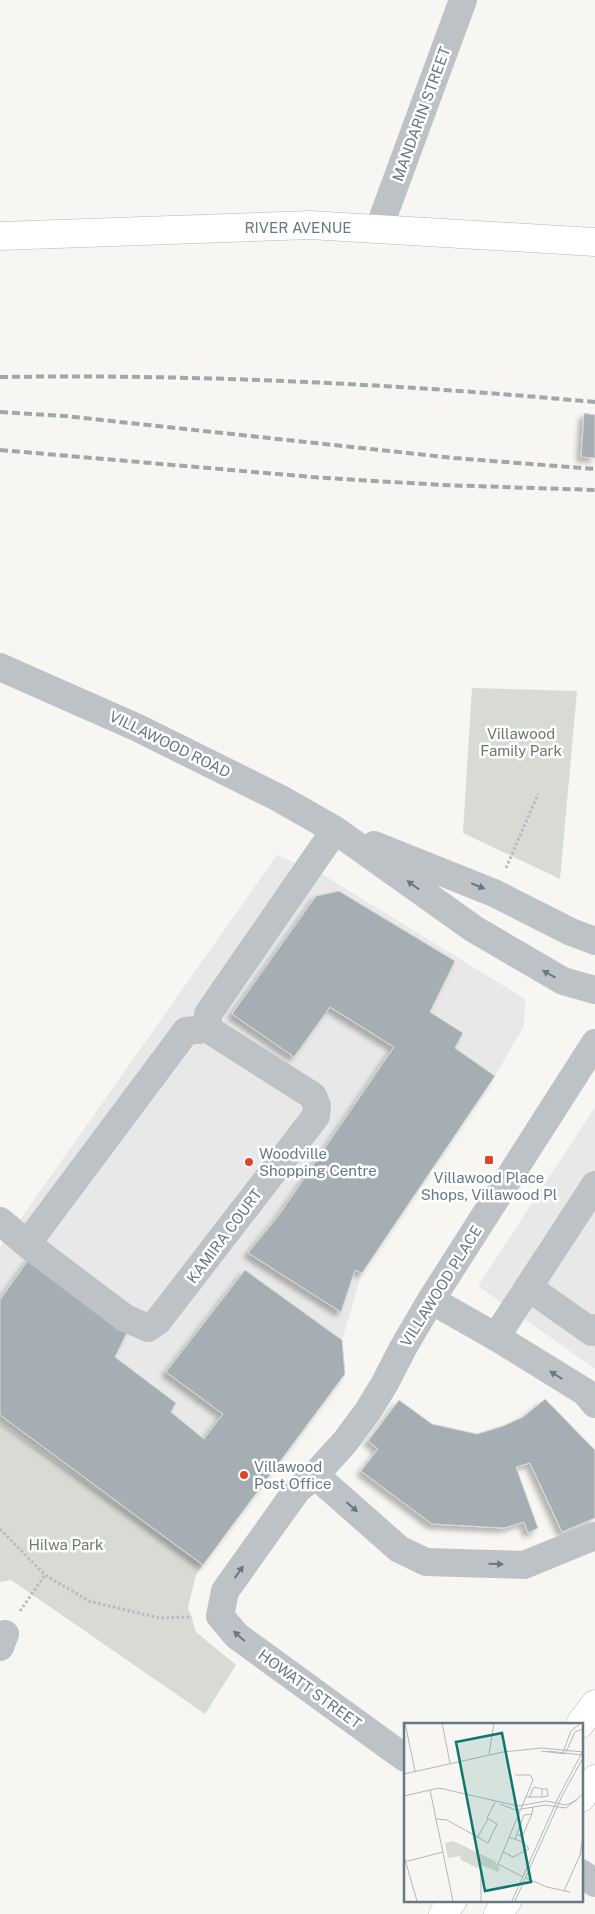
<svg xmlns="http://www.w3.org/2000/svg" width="595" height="1914" font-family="'Public Sans',sans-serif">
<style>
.built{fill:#e7e8e7}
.green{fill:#d7dbd3}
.building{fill:#a4aeb3;stroke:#d8d8d6;filter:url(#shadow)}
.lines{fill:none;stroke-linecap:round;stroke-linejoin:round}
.major-casing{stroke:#b1b7ba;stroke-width:29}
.path{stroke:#b8bbbe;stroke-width:3;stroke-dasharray:2.5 2.5;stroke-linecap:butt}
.minor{stroke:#bdc2c6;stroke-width:28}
.major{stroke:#fff;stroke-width:28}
.rail{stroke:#9fa7ab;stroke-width:4;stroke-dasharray:8 4;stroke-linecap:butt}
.oneway{fill:#667984}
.poi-dot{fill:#df452b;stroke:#fff;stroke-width:2}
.labels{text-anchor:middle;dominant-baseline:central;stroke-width:5;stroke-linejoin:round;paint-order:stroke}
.street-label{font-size:15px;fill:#667984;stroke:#fff}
.park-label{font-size:15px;fill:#6b7b65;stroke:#fff}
.poi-label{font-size:15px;fill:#667984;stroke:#fff;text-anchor:start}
.inset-road{fill:none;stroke:#b0b9bd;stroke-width:1}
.view{fill:#0f766e;fill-opacity:0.15;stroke:#0f766e;stroke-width:2.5}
.inset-edge{fill:none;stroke:#667984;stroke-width:2.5}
</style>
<defs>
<filter id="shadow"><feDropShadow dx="-4.5" dy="4.5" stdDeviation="2.5" flood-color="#0004"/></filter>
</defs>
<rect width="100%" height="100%" fill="#f7f6f3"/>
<!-- built -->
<path class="built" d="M277 855 325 876 525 999 524 1026 495 1076 362 1273 342 1340 345 1374 203 1565 0 1423V1248Z
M595 1107V1369L478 1286Z"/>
<!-- green -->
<path class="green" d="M472 688 577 691 560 879 463 833Z
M0 1423 203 1565 196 1575 188 1607 196 1632 236 1665 205 1714 11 1580 0 1582Z"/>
<!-- building -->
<path class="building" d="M584 413 595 415V458L581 457Z
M339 891 455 961 430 1012 463 1033 455 1048 495 1076 362 1273 355 1270 341 1312 248 1253 279 1215 394 1047 330 1007 294 1057 232 1014 316 896Z
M31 1256 129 1329 115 1357 176 1403 171 1412 204 1439 223 1414 166 1372 245 1270 342 1340 345 1374 203 1565 0 1415V1300Z
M545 1399 595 1450V1518L562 1532 530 1463 516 1467 538 1528 528 1533 524 1522 504 1528 432 1524 361 1471 378 1449 368 1441 399 1400 432 1424 477 1434 503 1426 523 1417Z"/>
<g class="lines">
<!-- major casing -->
<g class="major-casing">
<path id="major" d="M0 236 310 225 595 242
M580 1724 595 1704
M581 1798 595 1779
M443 1914 453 1900
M498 1914 508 1900"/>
</g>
<!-- path -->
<path class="path" d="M506 868 538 794
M0 1529 45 1575 89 1601 159 1618 192 1617
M20 1611 45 1575"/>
<!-- minor -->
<path class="minor" d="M379 228 463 0
M0 667 138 728 279 798 335 830 474 929 563 981 595 990
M374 845 494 893 571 932 595 941
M0 1221 27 1244 125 1318 148 1328 158 1321 316 1116 317 1106 313 1096 208 1029V1014L335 830
M27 1244 186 1031 208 1029
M528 1287 592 1332 595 1328
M431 1300 496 1337 585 1392 595 1404
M496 1337 595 1185
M315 1475 399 1549 426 1562 524 1565 595 1536
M0 1647 5 1634
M405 1758 237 1636 220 1616 225 1591 297 1490 315 1475 345 1442 368 1411 385 1383 403 1348 431 1300 595 1043
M581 1873 595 1883"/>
<!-- major -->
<use href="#major" class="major"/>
<!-- rail -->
<path class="rail" d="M0 377C199 374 397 384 595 402
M0 412 65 416 454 458 595 469
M0 450 312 477 441 485 595 490"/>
</g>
<!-- one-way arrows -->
<defs><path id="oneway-solid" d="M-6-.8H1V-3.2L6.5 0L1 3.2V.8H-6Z" transform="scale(1.25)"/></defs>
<g class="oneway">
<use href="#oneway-solid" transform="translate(413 885) rotate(-144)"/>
<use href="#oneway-solid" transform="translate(478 886) rotate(22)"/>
<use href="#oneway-solid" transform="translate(549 974) rotate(-151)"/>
<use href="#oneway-solid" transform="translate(556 1375) rotate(-148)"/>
<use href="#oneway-solid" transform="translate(352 1507) rotate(41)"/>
<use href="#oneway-solid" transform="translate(496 1564) rotate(2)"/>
<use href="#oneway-solid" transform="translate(239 1572) rotate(-55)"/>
<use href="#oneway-solid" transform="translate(239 1636) rotate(-138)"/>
</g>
<!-- markers -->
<g class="poi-dot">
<rect x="484" y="1155" width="10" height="10" rx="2.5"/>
<circle cx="249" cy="1162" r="5"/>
<circle cx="244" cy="1475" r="5"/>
</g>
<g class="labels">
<!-- street labels -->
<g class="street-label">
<text transform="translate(421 114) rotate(-70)">MANDARIN STREET</text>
<text x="298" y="227">RIVER AVENUE</text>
<text transform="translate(170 744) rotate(26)">VILLAWOOD ROAD</text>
<text transform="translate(224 1236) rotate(-53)">KAMIRA COURT</text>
<text transform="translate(441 1286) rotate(-58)">VILLAWOOD PLACE</text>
<text transform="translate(310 1689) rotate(36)">HOWATT STREET</text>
</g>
<!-- park labels -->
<g class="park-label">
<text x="521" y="733">Villawood<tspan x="521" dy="17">Family Park</tspan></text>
<text x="66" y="1544">Hilwa Park</text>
</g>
<!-- poi labels -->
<g class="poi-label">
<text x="259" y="1153">Woodville<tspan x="259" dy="17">Shopping Centre</tspan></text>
<text x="489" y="1177" text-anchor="middle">Villawood Place<tspan x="489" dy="17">Shops, Villawood Pl</tspan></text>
<text x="254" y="1466">Villawood<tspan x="254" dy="17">Post Office</tspan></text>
</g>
</g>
<!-- overview -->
<g transform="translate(404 1723)">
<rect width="179" height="179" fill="#f7f6f3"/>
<path d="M49 118 91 138 96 145 94 149 77 142 73 145 57 137 56 133 44 135 41 120Z" fill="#d7dbd3"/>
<path class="inset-road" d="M1 0 11 48M38 0 46 40M137 28 162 31M144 28 178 32M159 29 167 8 177 0M162 29 171 9 179 6M85 31 90 0M0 51 99 29 138 25 179 29M111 52H126L129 57 94 141 119 154M26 67 49 178M0 73 35 65 114 83 142 78 162 82 173 77M121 74H138V66H143L144 73 138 74M125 75 130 64 138 66M96 81 112 87 141 82 162 85 179 71M32 96 43 97 84 120 93 101 83 95 91 79M113 111 118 114 128 91M73 115 84 96M111 116 120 92 128 91 129 84M99 129 109 134 125 126 119 119 105 114M0 133 13 178M0 139 39 129M77 146V178M122 155 143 164 166 169M160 168 176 132 179 113M108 178 155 73 179 28M111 178 159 71 179 35"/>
<path class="view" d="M98 10 127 159 81 168 52 19Z"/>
<rect width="179" height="179" class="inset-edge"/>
</g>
</svg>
